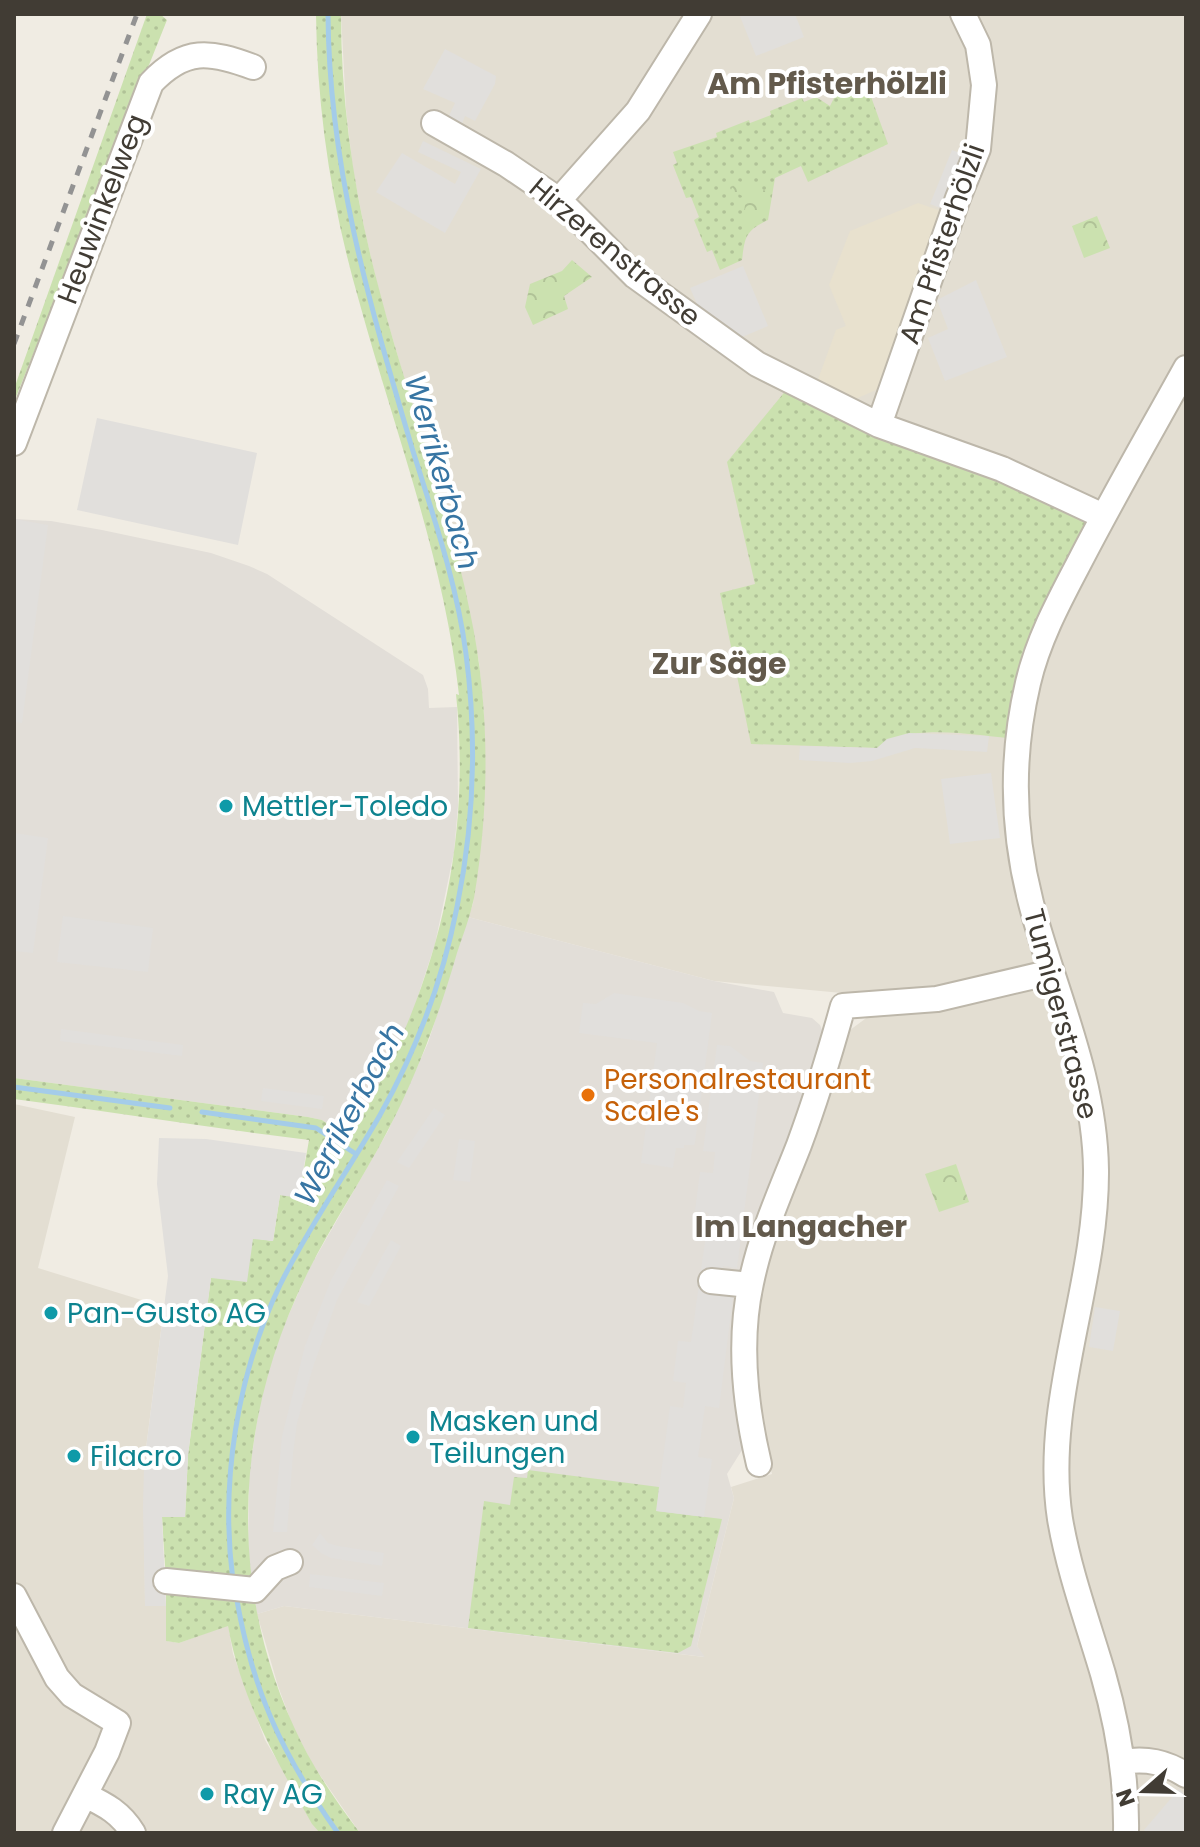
<svg xmlns="http://www.w3.org/2000/svg" width="1200" height="1847" font-family="Poppins,sans-serif">
<style>
.residential{fill:#e3ded2}
.industrial{fill:#e2ded8}
.education{fill:#e8e1ce}
.grass{fill:url(#grass-dots)}
.park{fill:url(#park-crowns)}
.parking{fill:#e1dfdc}
.lines{fill:none;stroke-linecap:round;stroke-linejoin:round}
.stream{stroke:#a4cce9;stroke-width:5}
.minor-casing{stroke:#bdb7aa;stroke-width:28}
.minor{stroke:#fff;stroke-width:24}
.rail{stroke:#939393;stroke-width:5;stroke-dasharray:10 10;stroke-linecap:butt}
.culture-dot{fill:#0f9aa8;stroke:#fff;stroke-width:3}
.food-dot{fill:#e8710a;stroke:#fff;stroke-width:3}
.labels{text-anchor:middle;dominant-baseline:central;stroke-width:8;stroke-linejoin:round;paint-order:stroke}
.street-label{font-size:28px;fill:#413c34;stroke:#fff}
.culture-label{font-size:28px;fill:#0d838f;stroke:#fff;text-anchor:start}
.food-label{font-size:28px;fill:#c56008;stroke:#fff;text-anchor:start}
.neighbourhood-label{font-size:30px;font-weight:bold;fill:#635a4c;stroke:#fff}
.water-label{font-size:30px;font-style:italic;fill:#3775a3;stroke:#fff}
</style>
<defs>
<pattern id="grass-dots" width="8" height="8" patternUnits="userSpaceOnUse" patternTransform="scale(2)"><rect width="8" height="8" fill="#cbe1af"/><path d="M2 2h.1M6 6h.1" fill="none" stroke="#b0c297" stroke-width="1.8" stroke-linecap="round"/></pattern>
<pattern id="park-crowns" width="20" height="18" patternUnits="userSpaceOnUse" patternTransform="scale(2)"><rect width="20" height="18" fill="#cbe1af"/><path d="M2 6a3 3 0 1 1 6 0M12 15a3 3 0 1 1 6 0" fill="none" stroke="#b0c297"/></pattern>
</defs>
<rect width="100%" height="100%" fill="#f0ece3"/>
<!-- residential -->
<path class="residential" d="M341 14H1186V1833H360L313 1765 293 1727 278 1686 257 1614 284 1606 704 1657 697 1646 734 1498 731 1487 772 1474 763 1439 754 1377 758 1276 846 1033 869 1016 866 992 842 993 714 981 468 917 473 904 483 807 484 714 479 662 459 566 379 292 365 232 353 170 346 109Z
M14 1104 75 1117 38 1268 164 1307 144 1464 145 1605 166 1606 167 1641 179 1643 228 1625 233 1654 265 1740 320 1833H14Z"/>
<!-- industrial -->
<path class="industrial" d="M14 519 51 521 102 530 211 553 249 566 267 574 423 675 428 689 429 708 457 707 458 806 454 852 435 944 406 1033 386 1075 349 1138 322 1120 308 1117 14 1078Z
M468 917 714 981 774 992 783 1013 812 1018 820 1025 824 1035V1047L762 1209 747 1442 727 1474 734 1498 697 1646 705 1657 284 1606 257 1614 248 1561 249 1474 262 1389 274 1348 309 1269 388 1131 428 1043Z"/>
<!-- education -->
<path class="education" d="M918 203 944 212 878 389 851 401 816 385 836 330 846 326 829 285 850 231Z"/>
<!-- grass -->
<path class="grass" d="M147 14H160L167 20 14 402V389Z
M316 14H341C341 107 355 199 379 289 407 397 448 502 470 612 490 705 490 804 474 898 470 917 463 935 457 953 439 1015 417 1075 387 1132 362 1180 331 1225 307 1274 236 1418 226 1579 294 1727 311 1765 335 1800 360 1833H320L312 1824C276 1760 241 1699 228 1626L179 1643 166 1641V1581L162 1517H185L188 1455 211 1277 253 1238 273 1241 280 1195 299 1197 309 1140C210 1128 113 1112 14 1099V1078L308 1117 322 1120 349 1138C432 1001 473 855 456 694L459 695C444 559 395 432 359 301 332 208 317 111 316 14Z
M865 80 888 144 808 182 801 166 775 178 768 220C745 231 745 237 742 260L720 270 712 250 707 252 694 220 699 217 691 197 686 198 673 165 677 163 673 152 717 137 716 133 749 120 750 123 771 115 770 111 802 98 804 102 816 97 830 106 840 86Z
M792 383 901 434 897 445 1103 516 1050 620 1018 739C979 736 907 721 877 748L751 744 720 593 755 584 727 462Z
M528 1470 659 1487 657 1511 722 1519 691 1646 678 1653 468 1628 484 1501 510 1505 514 1477 527 1478Z"/>
<!-- park -->
<path class="park" d="M735 180 769 192 763 219 742 226 746 198 731 190Z
M1097 216 1110 248 1084 258 1072 226Z
M572 260 592 277 564 296 568 309 533 325 525 307 530 284 562 271Z
M956 1164 969 1202 939 1212 925 1174Z"/>
<!-- parking -->
<path class="parking" d="M739 14H795L804 37 756 56Z
M445 49 496 76 495 84 475 121 465 116 462 124 448 118 455 103 423 89Z
M423 141 481 169 445 233 376 192 402 153 455 184 461 172 418 152Z
M952 150 975 159 960 199 970 203 958 236 946 232 952 213 930 204Z
M743 266 768 326 728 343 757 364 750 375 700 341 708 329 690 288Z
M976 280 1007 357 945 381 928 338 948 329 937 300Z
M97 418 257 453 238 545 77 510Z
M14 519 48 525 22 723 14 722Z
M909 733 989 736 987 752 915 748 872 761 850 763 799 760 800 746 877 748 887 739Z
M991 773 1000 838 950 844 941 779Z
M14 833 48 838 33 953 14 951Z
M63 916 153 928 148 972 57 962Z
M614 993 683 1003 699 1011 712 1013 695 1143 694 1145H684V1148H676L673 1168 641 1163 657 1043 579 1033 583 1003 596 1004Z
M61 1029 183 1045 182 1056 60 1041Z
M717 1045 730 1046 750 1061 763 1063 737 1268 723 1266 720 1294 733 1296 719 1408 705 1406 698 1457 712 1459 704 1517 656 1511 670 1406 683 1408 686 1383 673 1381 678 1341 691 1342 709 1213 695 1211 700 1172 713 1173 715 1152 703 1151Z
M263 1088 324 1096 322 1109 261 1101Z
M434 1108 445 1115 409 1168 397 1162Z
M159 1138 206 1139 306 1153 299 1198 280 1195 273 1241 253 1239 247 1282 211 1278 188 1455 185 1517H162L166 1606H145L143 1509 144 1464 168 1276 157 1184Z
M459 1139 475 1141 470 1182 453 1180Z
M387 1180 399 1186 337 1300 313 1367 297 1423 293 1454 287 1532H273L282 1436 305 1346 331 1280Z
M391 1240 401 1246 369 1306 357 1302Z
M1095 1307 1120 1311 1113 1351 1089 1347Z
M320 1533 328 1543 338 1546 384 1553 382 1566 331 1558 321 1553 312 1545Z
M310 1574 384 1583 382 1596 309 1587Z
M1179 1789 1186 1795V1833H1147L1144 1830Z"/>
<g class="lines">
<!-- stream -->
<path class="stream" d="M14 1087 170 1108
M202 1112 316 1128 356 1154
M233 1581C220 1482 237 1375 280 1285 309 1226 348 1171 380 1115 416 1051 443 979 457 907 474 824 477 738 466 654 457 584 433 515 412 448 369 302 329 168 328 14
M236 1595C252 1690 282 1755 338 1833"/>
<!-- minor casing -->
<g class="minor-casing">
<path id="minor" d="M434 123 506 164 559 200 635 276 757 364 879 425 1002 469 1103 516
M559 200 638 111 699 14
M879 425 958 198 978 149 984 85 978 45 963 14
M14 443 151 83C185 47 210 51 253 67
M711 1281 750 1285
M759 1464C745 1405 738 1342 751 1283 761 1234 781 1191 799 1145 816 1099 830 1053 843 1006L937 999 1052 972
M166 1581 255 1590 275 1568 290 1562
M14 1596 57 1678 72 1695 118 1723 107 1752 65 1833
M1122 1762C1147 1758 1165 1762 1186 1775
M85 1795C106 1805 121 1813 133 1833
M1126 1833C1127 1779 1118 1726 1103 1674 1088 1623 1069 1572 1060 1519 1042 1401 1097 1287 1096 1170 1095 1076 1054 991 1031 903 1012 830 1011 755 1028 683 1038 640 1059 601 1079 563 1113 497 1150 433 1186 368"/>
</g>
<!-- minor -->
<use href="#minor" class="minor"/>
<!-- rail -->
<path class="rail" d="M14 344 137 14"/>
</g>
<!-- markers -->
<g class="culture-dot">
<circle cx="226" cy="806" r="8"/>
<circle cx="51" cy="1313" r="8"/>
<circle cx="413" cy="1437" r="8"/>
<circle cx="74" cy="1456" r="8"/>
<circle cx="207" cy="1794" r="8"/>
</g>
<circle class="food-dot" cx="588" cy="1095" r="8"/>
<g class="labels">
<!-- street labels -->
<g class="street-label">
<text transform="translate(102 209) rotate(-69)">Heuwinkelweg</text>
<text transform="translate(942 244) rotate(-71)">Am Pfisterhölzli</text>
<text transform="translate(615 252) rotate(40)">Hirzerenstrasse</text>
<text transform="translate(1061 1014) rotate(75)">Tumigerstrasse</text>
</g>
<!-- culture labels -->
<g class="culture-label">
<text x="242" y="806">Mettler-Toledo</text>
<text x="67" y="1313">Pan-Gusto AG</text>
<text x="429" y="1421">Masken und<tspan x="429" dy="32">Teilungen</tspan></text>
<text x="90" y="1456">Filacro</text>
<text x="223" y="1794">Ray AG</text>
</g>
<!-- food labels -->
<g class="food-label">
<text x="604" y="1079">Personalrestaurant<tspan x="604" dy="32">Scale's</tspan></text>
</g>
<!-- neighbourhood labels -->
<g class="neighbourhood-label">
<text x="827" y="83">Am Pfisterhölzli</text>
<text x="719" y="663">Zur Säge</text>
<text x="801" y="1226">Im Langacher</text>
</g>
<!-- water labels -->
<g class="water-label">
<text transform="translate(442 472) rotate(74)">Werrikerbach</text>
<text transform="translate(349 1114) rotate(-62)">Werrikerbach</text>
</g>
</g>
<!-- border -->
<rect width="1200" height="1847" fill="none" stroke="#413c34" stroke-width="32"/>
<!-- north arrow -->
<g transform="translate(1144 1791) rotate(250)" stroke="#ffffff" stroke-width="6" paint-order="stroke">
<path d="M0-6L14 30L0 20L-14 30Z" fill="#413c34"/>
<text y="-12" font-size="22" font-weight="bold" text-anchor="middle" fill="#413c34">N</text>
</g>
</svg>
